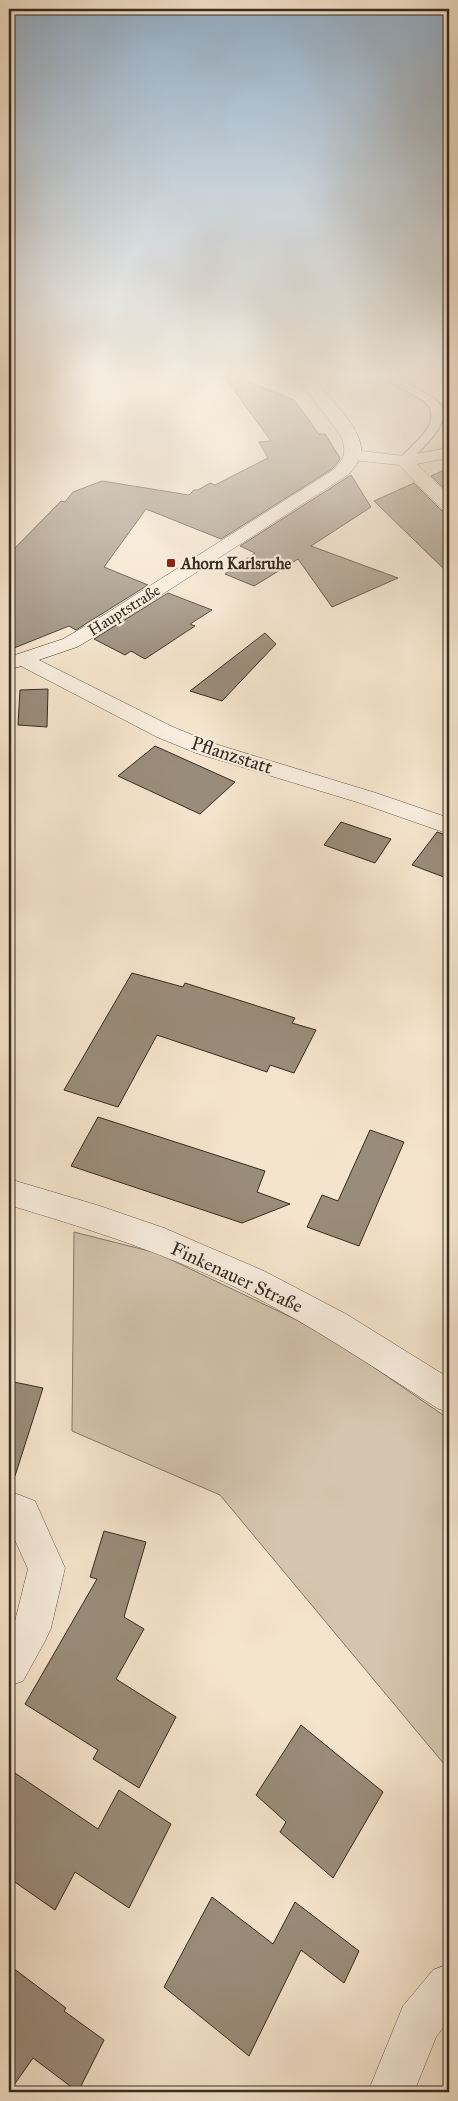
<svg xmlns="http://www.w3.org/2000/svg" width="458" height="2101" font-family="'IM FELL Great Primer',serif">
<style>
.green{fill:#d5c5b0;stroke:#867868}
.building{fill:#9a8c7a;stroke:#372c21}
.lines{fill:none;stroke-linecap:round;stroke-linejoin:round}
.lane-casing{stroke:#665a4c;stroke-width:2}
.street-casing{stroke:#665a4c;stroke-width:1}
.secondary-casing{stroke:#372c21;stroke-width:1}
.lane{fill:#f8edde;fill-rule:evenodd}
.street{fill:#f8edde;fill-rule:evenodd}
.secondary{fill:#f8edde;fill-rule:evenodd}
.poi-dot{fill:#8f2418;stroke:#f8edde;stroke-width:2}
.labels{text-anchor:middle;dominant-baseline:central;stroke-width:4.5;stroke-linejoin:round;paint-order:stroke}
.far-poi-label{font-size:16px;font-weight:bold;fill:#372c21;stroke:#f8edde;text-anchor:start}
.far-street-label{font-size:16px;fill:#372c21;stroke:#f8edde}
.street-label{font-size:19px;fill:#372c21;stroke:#f8edde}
</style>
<rect width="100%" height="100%" fill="#f5e4cd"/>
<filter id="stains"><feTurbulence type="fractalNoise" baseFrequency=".004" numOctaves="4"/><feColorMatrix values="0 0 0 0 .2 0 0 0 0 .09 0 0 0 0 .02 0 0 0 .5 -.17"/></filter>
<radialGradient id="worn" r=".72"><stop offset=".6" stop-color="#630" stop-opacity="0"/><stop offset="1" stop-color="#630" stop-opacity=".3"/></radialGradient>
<!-- green -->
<path class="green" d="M74 1232 157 1253 324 1333 449 1419V1770L220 1495 72 1431Z"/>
<!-- building -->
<path class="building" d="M222 374H230L294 400 319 434H325L340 458 339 461 332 469 221 539 146 509 104 567 148 585 76 630 69 626 9 650V554L61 501 65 502 73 492 102 481 189 495 194 490H198L210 483 215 485 268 458 259 442 271 441Z
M449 468V494L431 476Z
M351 475 371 507 311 546 398 578 332 607 298 559 254 586 225 574 255 553 240 546Z
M414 483 442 511 449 513V574L374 501Z
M168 593 212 610 190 624 195 626 145 659 131 651 125 655 94 639Z
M265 633 276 644 222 701 190 691Z
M48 689 47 727 18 725 20 690Z
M155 746 235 782 200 814 118 776Z
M341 822 391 839 375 863 324 845Z
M437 832 449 836V879L412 865Z
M132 973 183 987 185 983 295 1018 292 1023 316 1030 294 1073 270 1065 267 1072 157 1035 118 1107 64 1090Z
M98 1117 265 1171 257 1192 290 1204 242 1223 71 1166Z
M370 1130 404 1142 359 1246 307 1227 322 1195 338 1201Z
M9 1381 43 1388 15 1476H9Z
M104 1531 146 1542 124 1617 144 1629 116 1679 176 1717 139 1788 93 1759 98 1750 25 1704 97 1579 90 1577Z
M301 1725 383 1792 333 1878 280 1832 286 1822 256 1795Z
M9 1769 98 1829 119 1790 171 1824 129 1908 75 1872 55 1910 9 1878Z
M212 1897 273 1944 295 1902 359 1951 344 1983 301 1950 249 2056 164 1987Z
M9 1965 66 2008 64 2011 104 2040 78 2092 33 2058 9 2092Z"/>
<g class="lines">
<!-- lane casing -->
<g class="lane-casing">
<path id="lane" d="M377 374C392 374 403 381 416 388 424 393 433 396 439 403 456 421 420 450 408 463L404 464 398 461C411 444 447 422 424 401Z"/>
</g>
<!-- street casing -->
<g class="street-casing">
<path id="street" d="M449 448V458L417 464 449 496V511L443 510 399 465 353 460 347 459 345 455 347 451 353 450 404 456Z
M24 654 31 656 173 727 212 743 376 793 449 818V834L360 803 196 753 157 737 17 664 14 660 17 656Z
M9 1179 100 1206 164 1228 264 1271 346 1314 449 1378V1413L437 1408C373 1367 311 1325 243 1291 168 1254 89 1229 9 1205Z
M9 1491 35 1501 65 1568 51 1628 45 1641 23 1681 9 1686V1631L15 1621 28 1569 9 1527Z
M449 1964V2020L436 2037 414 2092H368L403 2006 433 1970Z"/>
</g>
<!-- secondary casing -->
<g class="secondary-casing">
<path id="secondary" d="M294 374H310C324 394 365 428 361 454 360 462 354 468 349 474L113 626 77 647 9 670V657L63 639 99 618 333 470C345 459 347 451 341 436Z"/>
</g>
<!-- lane -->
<use href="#lane" class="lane"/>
<!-- street -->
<use href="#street" class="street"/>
<!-- secondary -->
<use href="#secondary" class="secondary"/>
</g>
<!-- sky -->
<linearGradient id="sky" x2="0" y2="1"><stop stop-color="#93aec6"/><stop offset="0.56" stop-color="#faf3e8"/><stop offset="1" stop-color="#faf3e8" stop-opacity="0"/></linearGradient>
<rect width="458" height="668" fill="url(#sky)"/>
<!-- markers -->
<rect class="poi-dot" x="166" y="558" width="10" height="10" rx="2.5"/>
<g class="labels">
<!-- far-poi labels -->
<g class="far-poi-label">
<text x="181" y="563">Ahorn Karlsruhe</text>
</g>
<!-- far-street labels -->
<g class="far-street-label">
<text transform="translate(124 610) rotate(-32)">Hauptstraße</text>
</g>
<!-- street labels -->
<g class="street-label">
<text transform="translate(232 755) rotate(18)">Pflanzstatt</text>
<text transform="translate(237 1277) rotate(25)">Finkenauer Straße</text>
</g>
</g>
<!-- margin -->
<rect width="458" height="2101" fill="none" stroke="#f5e4cd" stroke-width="30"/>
<rect x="10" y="10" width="438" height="2081" fill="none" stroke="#372c21" stroke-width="2.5"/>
<rect x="15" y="15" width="428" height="2071" fill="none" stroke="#372c21"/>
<rect width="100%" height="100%" filter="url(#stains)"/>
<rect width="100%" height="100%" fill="url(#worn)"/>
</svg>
